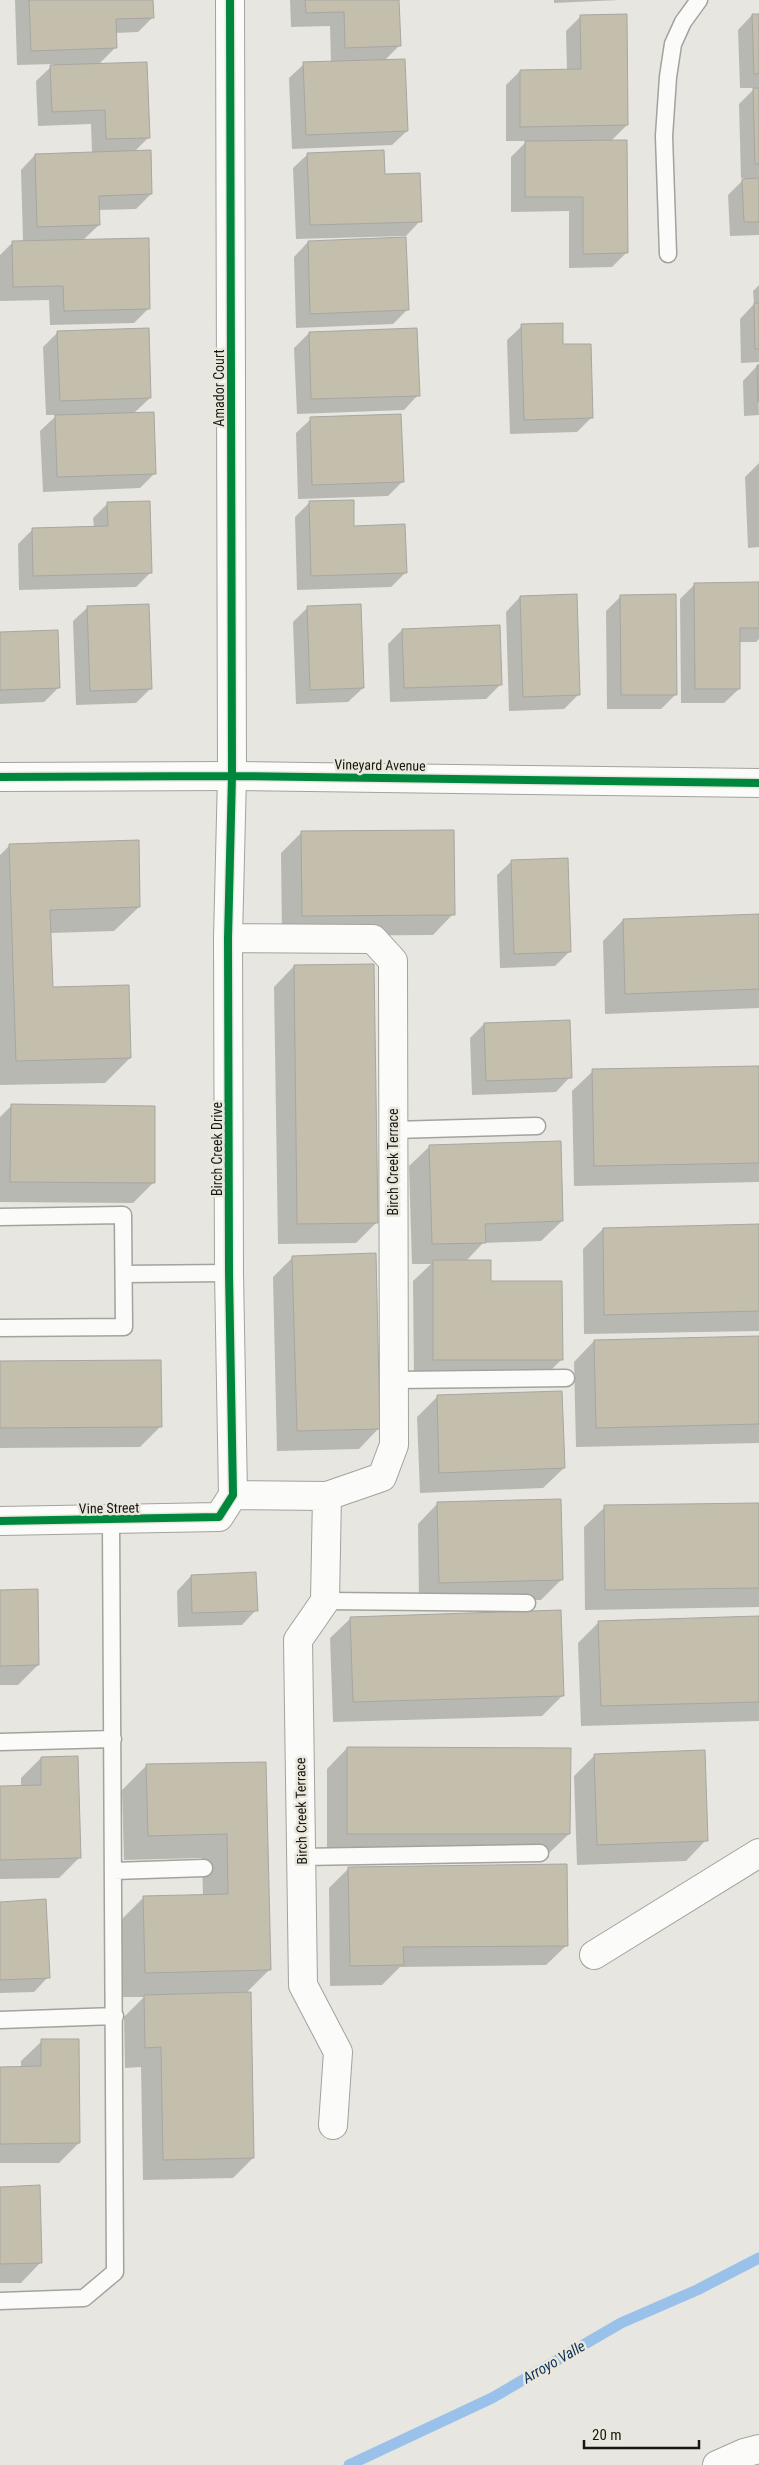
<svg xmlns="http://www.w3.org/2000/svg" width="759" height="2465" font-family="'Roboto Condensed',sans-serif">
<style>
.shadow{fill:#0003}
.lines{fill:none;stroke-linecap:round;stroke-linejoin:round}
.stream{stroke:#9ac1ea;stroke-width:11}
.building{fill:#c3bfac;stroke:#a7a6a2}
.lane-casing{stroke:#a3a29d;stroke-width:19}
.street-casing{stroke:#a3a29d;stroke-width:30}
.secondary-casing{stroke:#a3a29d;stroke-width:30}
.lane{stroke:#fbfbfa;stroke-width:16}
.street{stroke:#fbfbfa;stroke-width:28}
.secondary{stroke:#fbfbfa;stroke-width:28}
.cycleway-casing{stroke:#eae8dd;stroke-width:11}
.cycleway{stroke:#00873e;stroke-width:8}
.labels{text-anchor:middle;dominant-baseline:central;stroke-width:5;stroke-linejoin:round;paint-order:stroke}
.street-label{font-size:14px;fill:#171612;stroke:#eae8dd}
.water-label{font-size:15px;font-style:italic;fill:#062e56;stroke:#eae8dd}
</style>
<rect width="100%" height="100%" fill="#e7e6e0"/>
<!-- shadow -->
<path class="shadow" d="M15 0H152L153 17 138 32 115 33 116 47 99 64 149 137 134 152 151 194 136 209 98 210 99 225 82 241 148 309 134 323 50 325 49 300 0 301V255L13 242H23L21 170 35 155 92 153 91 124 38 126 36 81 54 64 17 65Z
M290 0H398L400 45 384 61 407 131 392 145 292 149 289 78 304 64 331 63 330 26 291 27Z
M554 0H619L554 3Z
M752 15H759V235L730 236 728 195 745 178H741L739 104 755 88H740L738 30Z
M581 16 627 125 610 142 627 252 612 267 569 268V211L511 212V157L527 141H506V85L520 71 567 70 566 31Z
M308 154 420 221 406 236 296 239 293 168Z
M308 242 407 310 393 324 296 328 294 257Z
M759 285V362L741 363 740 319 754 304 753 291Z
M522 326 562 345 592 417 577 432 510 434 507 340Z
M58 332 150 398 133 414 155 473 140 488 43 492 40 431 57 415H46L43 347Z
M309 333 418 395 404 410 297 414 294 348Z
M757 366 759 415 744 416 743 381Z
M311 419 403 481 388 496 298 499 296 433Z
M759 463V547L748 548 745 477Z
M108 503 151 572 136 587 19 590 18 544 33 529 94 527 93 518Z
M309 503 353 527 406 572 391 587 297 590 295 517Z
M759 583V639L756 642H738L739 689 724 703H681L680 599 695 584Z
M621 596 676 694 661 709H607L606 611Z
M520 597 579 694 564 709 509 711 506 612Z
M88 607 150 689 136 703 76 705 73 621Z
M307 608 363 688 348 702 296 704 293 622Z
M402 630 501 684 486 699 390 702 388 644Z
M0 633 59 687 44 702 0 704Z
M302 832 453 914 433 935 282 936 281 853Z
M10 845 139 907 114 931 50 933 51 988 130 1058 105 1083 0 1085V855Z
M512 861 570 951 555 966 500 968 497 875Z
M759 916V1008L605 1014 603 941 623 920Z
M294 966 377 1222 356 1243 278 1244 274 987Z
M484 1024 570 1077 556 1092 472 1095 470 1038Z
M759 1067V1182L574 1186 572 1091 593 1071Z
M11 1106 153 1183 133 1203 0 1202V1117Z
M430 1146 562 1221 541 1241 483 1243 466 1261 490 1283 562 1359 542 1379 414 1380 413 1281 431 1264H412L409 1166Z
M759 1225V1331L584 1334 583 1249 603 1229Z
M293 1257 379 1428 359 1449 277 1451 273 1277Z
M759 1338V1443L576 1447 574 1362 594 1341Z
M0 1362 160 1427 140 1447 0 1448Z
M437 1397 564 1468 543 1488 420 1493 417 1417Z
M438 1503 561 1580 541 1600 419 1603 418 1524Z
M759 1505V1607L585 1610 584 1527 605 1507Z
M191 1576 256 1610 242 1625 178 1627 177 1591Z
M0 1591 38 1665 18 1685H0Z
M759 1617V1721L581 1726 578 1643 598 1623Z
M351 1618 562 1696 542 1716 333 1722 330 1638Z
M347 1748 569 1834 548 1854H327V1769Z
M595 1755 706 1840 686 1861 577 1865 574 1776Z
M41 1758 79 1858 59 1878 0 1879V1788L21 1787V1778Z
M265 1763 269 1970 245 1994 253 2158 233 2178 143 2180 141 2067 125 2068 124 2017 144 1997H121L119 1922 144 1897 203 1896 202 1858 124 1860 122 1790 146 1766Z
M349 1868 567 1945 546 1965 400 1967 382 1985 330 1986 329 1888Z
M0 1903 48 1977 34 1992 0 1993Z
M42 2041 79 2143 59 2163H0V2068H21V2061Z
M0 2188 41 2262 21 2283H0Z"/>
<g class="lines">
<!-- stream -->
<path class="stream" d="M349 2465 492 2398 621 2323 697 2290 759 2258"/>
</g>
<!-- building -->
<path class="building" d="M29 0H153L154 18 116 19 117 48 31 51Z
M305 0H399L401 46 345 48 344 12 306 13Z
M627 14 628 125 520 127V70L581 69 580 15Z
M752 14H759V74H754Z
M405 59 408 131 306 135 303 62Z
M147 62 150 138 106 139 105 110 52 112 50 65Z
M753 88H759V164H755Z
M627 140 628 253 583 254V197H525V141Z
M151 150 152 194 99 196 100 225 37 227 35 154Z
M384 150 385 174 420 173 422 222 310 225 307 153Z
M759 178V222H744L742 179Z
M406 237 409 310 310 314 308 241Z
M149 238 150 309 64 311 63 286 13 287 12 241Z
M754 303H759V349H755Z
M563 323V344H591L593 418 524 420 521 324Z
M149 328 151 398 60 401 57 331Z
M417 328 420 396 311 399 309 332Z
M757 365H759V402H758Z
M154 412 156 474 57 477 55 415Z
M401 414 404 482 312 485 310 417Z
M354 500V526L405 524 407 573 311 576 309 501Z
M150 501 152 573 33 576 32 528 108 526 107 502Z
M759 582V628H740V689H695L694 583Z
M577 594 580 695 523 697 520 596Z
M676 594 677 695H621L620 595Z
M149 604 152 689 90 691 87 606Z
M361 604 364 688 310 690 307 606Z
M500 625 502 685 404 688 402 629Z
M58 630 60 688 0 690V632Z
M454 830 455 915 302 916 301 831Z
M139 840 140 907 50 910 53 987 129 985 131 1058 16 1061 9 844Z
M568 858 571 952 514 954 511 860Z
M759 914V989L625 994 623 919Z
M374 964 378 1223 297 1224 294 965Z
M570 1020 572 1078 486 1081 484 1023Z
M759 1066V1163L594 1166 592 1069Z
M11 1104 155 1106V1183L10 1182Z
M561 1141 563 1221 485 1224 486 1243 432 1244 429 1145Z
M759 1224V1311L604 1315 603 1228Z
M376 1253 380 1429 297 1431 292 1256Z
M433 1260H491V1281H562L563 1360H433Z
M759 1336V1424L596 1428 594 1340Z
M161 1360 162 1427 0 1428V1361Z
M562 1391 565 1468 439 1473 437 1395Z
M561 1499 563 1580 439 1583 437 1502Z
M759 1503V1588L605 1590 604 1505Z
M256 1572 258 1611 192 1613 191 1575Z
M38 1589 39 1665 0 1666V1590Z
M561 1610 564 1696 353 1702 350 1617Z
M759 1616V1702L601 1706 598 1621Z
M347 1747 571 1748 570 1834H347Z
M705 1750 708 1841 597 1845 594 1754Z
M78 1756 81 1858 0 1860V1786L41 1785V1757Z
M266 1762 271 1970 145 1973 143 1896 228 1894 227 1834 148 1836 146 1764Z
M567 1864 568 1946 403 1947 404 1965 350 1966 348 1867Z
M46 1899 50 1978 0 1980V1902Z
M251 1992 254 2158 163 2160 161 2047 145 2048 144 1995Z
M41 2039H79L80 2143 0 2144V2067L41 2066Z
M40 2185 42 2263 0 2264V2187Z"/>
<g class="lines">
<!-- lane casing -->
<g class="lane-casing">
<path id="lane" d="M668 254 664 136 668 77 673 44 683 22 699 0
M393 1130 537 1126
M0 1217 123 1215 124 1327 0 1328
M124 1274 229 1273
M394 1380 566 1378
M325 1601 527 1603
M0 1742 113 1739
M301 1857 540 1853
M114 1871 204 1868
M0 2020 115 2016
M0 2301 84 2298 115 2272 111 1521"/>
</g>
<!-- street casing -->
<g class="street-casing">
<path id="street" d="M228 938 373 939 393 961 394 1445 382 1477 327 1496 233 1495
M327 1496 325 1601 298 1640 303 1985 338 2052 333 2125
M0 1521 219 1517 233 1495 229 1273 228 938 232 776 230 0
M594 1955 759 1853
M717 2465 744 2453 759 2449"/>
</g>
<!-- secondary casing -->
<g class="secondary-casing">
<path id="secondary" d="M0 777 232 776 759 783"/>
</g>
<!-- lane -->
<use href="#lane" class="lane"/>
<!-- street -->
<use href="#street" class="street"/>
<!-- secondary -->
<use href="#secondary" class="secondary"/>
<!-- cycleway casing -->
<g class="cycleway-casing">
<path id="cycleway" d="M0 777 232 776 759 783
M0 1521 219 1517 233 1495 229 1273 228 938 232 776 230 0"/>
</g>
<!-- cycleway -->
<use href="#cycleway" class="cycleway"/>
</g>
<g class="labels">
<!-- street labels -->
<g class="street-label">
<text transform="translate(219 388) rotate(-90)">Amador Court</text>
<text transform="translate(380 765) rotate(1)">Vineyard Avenue</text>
<text transform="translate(217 1149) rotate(-90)">Birch Creek Drive</text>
<text transform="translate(393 1162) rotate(-90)">Birch Creek Terrace</text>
<text transform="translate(109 1508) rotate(-1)">Vine Street</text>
<text transform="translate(301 1811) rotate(-91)">Birch Creek Terrace</text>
</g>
<!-- water labels -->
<g class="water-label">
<text transform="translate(554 2362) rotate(-30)">Arroyo Valle</text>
</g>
</g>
<!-- scale -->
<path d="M584 2440v8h115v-8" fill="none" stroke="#171612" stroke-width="2.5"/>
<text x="592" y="2440" font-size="15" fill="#171612" stroke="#eae8dd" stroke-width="4" paint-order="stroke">20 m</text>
</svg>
